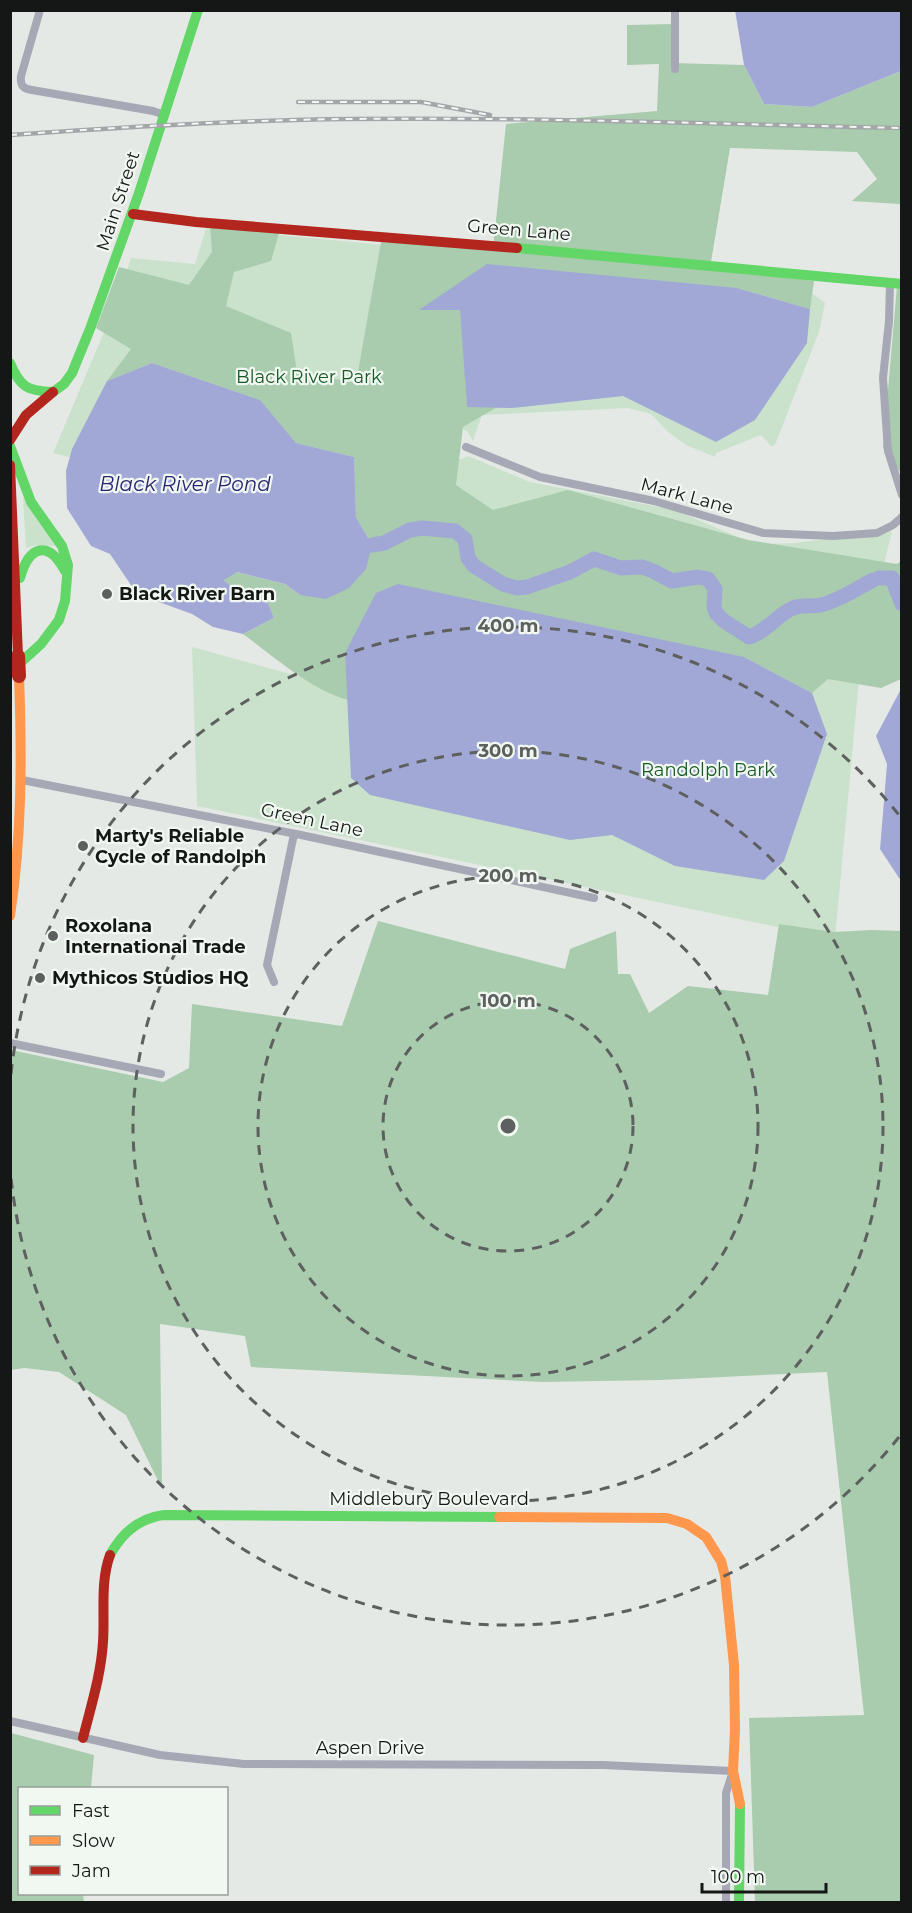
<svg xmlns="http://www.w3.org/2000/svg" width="912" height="1913" font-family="Montserrat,sans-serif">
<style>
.green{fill:#cae2cc}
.forest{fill:#a8ccad}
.water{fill:#a2a8d6}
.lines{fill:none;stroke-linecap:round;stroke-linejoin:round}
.river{stroke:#a2a8d6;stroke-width:15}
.street{stroke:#a6a8b5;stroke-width:8}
.fast{stroke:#63d668;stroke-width:10}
.slow{stroke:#ff974d;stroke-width:10}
.jam{stroke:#b3261e;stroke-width:10}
.rail-casing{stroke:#a4a6aa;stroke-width:4.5}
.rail{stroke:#f0f8f1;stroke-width:2;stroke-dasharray:7;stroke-linecap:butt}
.jam-bridge{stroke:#b3261e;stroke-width:14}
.ring{fill:none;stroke:#5d605e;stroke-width:3;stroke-dasharray:10 8}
.poi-dot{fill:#5d605e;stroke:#f0f8f1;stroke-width:2}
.labels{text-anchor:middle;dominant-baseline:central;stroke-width:4.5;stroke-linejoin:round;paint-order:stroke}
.street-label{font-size:18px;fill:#141715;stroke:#f0f8f1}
.park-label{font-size:18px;fill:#185927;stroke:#f0f8f1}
.poi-label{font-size:18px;font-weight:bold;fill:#141715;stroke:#f0f8f1;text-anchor:start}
.water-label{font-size:20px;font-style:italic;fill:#282271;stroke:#f0f8f1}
.centre{fill:#5d605e;stroke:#f0f8f1;stroke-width:3}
.ring-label{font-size:18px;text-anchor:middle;font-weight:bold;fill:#5d605e;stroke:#f0f8f1;stroke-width:4.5;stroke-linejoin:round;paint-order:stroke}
</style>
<rect width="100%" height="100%" fill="#e5e9e5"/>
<!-- green -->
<path class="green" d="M206 228 802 285 825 303 819 332 775 445 771 446 761 435 716 453 715 457 686 445 668 432 651 414 628 408 482 415 473 441 467 431 459 427 456 461 468 456 530 482 675 510 745 540 769 544 794 543 892 531 861 658 835 939 197 806 192 647 331 685 382 568 745 636 53 453 115 306 131 258 195 264Z
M23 498 57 546 36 545 26 548Z"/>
<!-- forest -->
<path class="forest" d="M674 24 673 63 744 65 764 104 812 107 901 71 902 202 900 204 852 201 877 179 857 152 730 148 710 268 814 281 810 309 737 288 420 310 461 309 467 406H499L463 427 456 485 493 510 568 490 748 540 897 564 901 561V679L881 688 828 679 812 693 744 657 345 652 348 700C308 688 276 658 243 634L274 618 268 603 238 593 223 579 237 572 285 584 300 595 372 545 356 517 354 457 296 443 259 400 152 363 107 381 131 349 96 328 119 267 189 285 212 252 210 225 279 233 271 261 234 272 226 306 291 333 297 372 356 383 381 242 493 249 506 124 657 111 659 64 627 65V25Z
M897 286 902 287 901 473 883 448Z
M378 921 565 969 570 949 616 931 618 974H630L649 1013 688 986 768 995 779 924 833 932 872 930 901 931V1902H755L749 1718 864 1715 827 1372 660 1380 542 1382 251 1367 245 1336 160 1324 162 1489 126 1415 59 1372 24 1368 11 1370V1050L163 1082 189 1068 192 1004 342 1026Z
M11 1733 94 1755 91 1788H20V1894H74L83 1895 84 1902H11Z"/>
<!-- water -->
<path class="water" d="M735 10 901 11V71L812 107 764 104 744 65Z
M487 264 737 288 810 309 807 343 755 420 716 442 623 396 513 408 467 407 460 310H419Z
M152 363 260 400 296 443 354 457 356 517 372 545 366 569 349 588 326 599 300 595 285 584 237 572 224 580 238 593 268 603 274 618 243 634 213 627 192 614 137 594 110 554 91 546 67 508 66 471 72 449 107 381Z
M398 584 744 657 812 693 827 734 784 861 764 880 675 866 612 835 570 840 370 795 351 778 345 653 376 593Z
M901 689 902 881H901L880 849 887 764 876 736Z"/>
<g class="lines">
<!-- river -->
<path class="river" d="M372 545 384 543 410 530 422 528 455 531 465 539 468 558 474 566 503 584 517 588 527 587 570 572 594 559 621 568 642 567 653 571 672 581 698 577 708 579 715 589 714 607 716 613 724 621 749 637C766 632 777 615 793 608 802 604 811 607 821 605 840 600 856 589 873 580
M879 578H892L902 604"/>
<!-- street -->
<path class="street" d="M40 10 21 76C20 85 23 89 32 90L153 111 165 115
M675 69V10
M890 283 889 321 883 378 888 451 902 495
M466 447 540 477 654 501 763 533 833 536 877 533 893 525 902 517
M22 780 301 835 594 898
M274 982 267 965 294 834
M10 1043 161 1074
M10 1721 160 1755 244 1764 603 1765 733 1771 726 1793V1902"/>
<!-- fast -->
<path class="fast" d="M517 248 902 284
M10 363C20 387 27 391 53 392
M53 392 64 384 72 373 90 329 139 193 198 10
M10 446 31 502 62 546 68 565 65 601 59 620 41 644 10 672
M20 578C29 546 48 539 65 571
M110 1555C122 1533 139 1518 164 1515L499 1517
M739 1902 740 1804"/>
<!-- slow -->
<path class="slow" d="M10 916C22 836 22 757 19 676
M499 1517 667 1518 687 1524 706 1537 721 1561 725 1576 734 1665 735 1730 733 1771 740 1804"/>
<!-- jam -->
<path class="jam" d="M133 214 196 222 517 248
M10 440 26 415 53 392
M10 465 18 656
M83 1738C91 1706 101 1675 103 1642 105 1613 100 1582 110 1555"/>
<!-- rail casing -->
<g class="rail-casing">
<path id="rail" d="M298 102H421L490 115
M10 135C123 127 236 120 349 119 533 117 718 124 902 128"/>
</g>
<!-- rail -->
<use href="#rail" class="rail"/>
<!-- jam-bridge -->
<path class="jam-bridge" d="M18 656 19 676"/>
</g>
<!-- distance rings -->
<g class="ring">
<circle cx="508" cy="1126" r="125"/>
<circle cx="508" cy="1126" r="250"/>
<circle cx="508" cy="1126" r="375"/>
<path d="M899 1437A500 500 0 0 1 11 1178M11 1074A500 500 0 0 1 899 815"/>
</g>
<!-- markers -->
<g class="poi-dot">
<circle cx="107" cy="594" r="6"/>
<circle cx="83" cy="846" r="6"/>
<circle cx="53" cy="936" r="6"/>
<circle cx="40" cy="978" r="6"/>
</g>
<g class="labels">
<!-- street labels -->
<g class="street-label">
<text transform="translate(118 201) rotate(-72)">Main Street</text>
<text transform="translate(519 230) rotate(5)">Green Lane</text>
<text transform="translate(687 496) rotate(15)">Mark Lane</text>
<text transform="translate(312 820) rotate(12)">Green Lane</text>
<text x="429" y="1499">Middlebury Boulevard</text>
<text x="370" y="1748">Aspen Drive</text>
</g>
<!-- park labels -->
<g class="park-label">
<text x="309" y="377">Black River Park</text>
<text x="708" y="770">Randolph Park</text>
</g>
<!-- poi labels -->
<g class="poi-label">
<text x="119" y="594">Black River Barn</text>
<text x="95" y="836">Marty's Reliable<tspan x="95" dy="21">Cycle of Randolph</tspan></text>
<text x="65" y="926">Roxolana<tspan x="65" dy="21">International Trade</tspan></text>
<text x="52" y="978">Mythicos Studios HQ</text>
</g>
<!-- water labels -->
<g class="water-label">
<text x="185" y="484">Black River Pond</text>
</g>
</g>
<circle cx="508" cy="1126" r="9" class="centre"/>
<g class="ring-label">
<text x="508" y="632">400 m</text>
<text x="508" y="757">300 m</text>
<text x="508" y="882">200 m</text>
<text x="508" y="1007">100 m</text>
</g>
<!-- border -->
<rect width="912" height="1913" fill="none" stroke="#141715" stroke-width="24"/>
<!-- legend -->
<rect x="18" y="1787" width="210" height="108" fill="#f0f8f1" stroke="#989e99" stroke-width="1.5"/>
<rect x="30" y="1806" width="30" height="9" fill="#63d668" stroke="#989e99" stroke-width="1.5"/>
<text x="72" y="1817" font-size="18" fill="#141715">Fast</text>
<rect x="30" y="1836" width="30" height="9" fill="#ff974d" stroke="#989e99" stroke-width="1.5"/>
<text x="72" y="1847" font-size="18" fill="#141715">Slow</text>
<rect x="30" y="1866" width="30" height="9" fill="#b3261e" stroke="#989e99" stroke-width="1.5"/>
<text x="72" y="1877" font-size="18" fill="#141715">Jam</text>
<!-- scale -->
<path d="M702 1883v9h124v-9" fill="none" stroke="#141715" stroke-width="3"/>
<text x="711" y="1883" font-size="18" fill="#141715" stroke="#f0f8f1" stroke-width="4.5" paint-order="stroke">100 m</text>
</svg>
